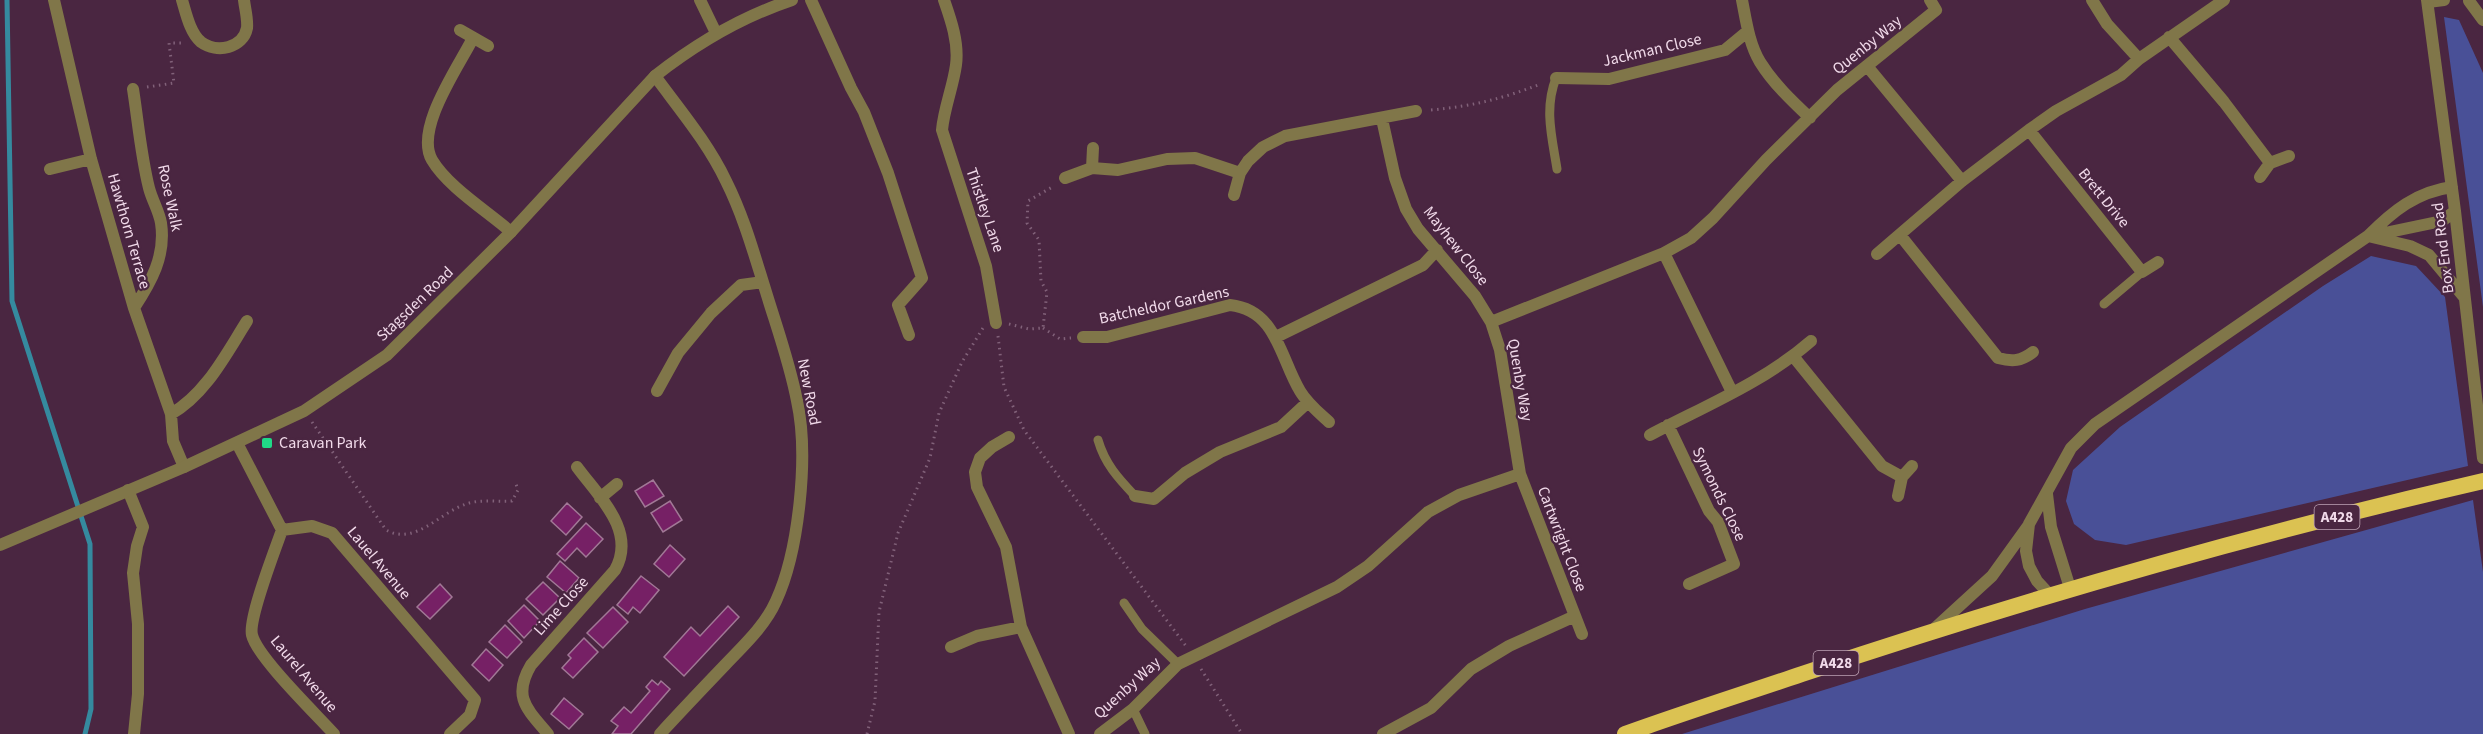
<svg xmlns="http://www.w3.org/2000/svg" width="2483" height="734" font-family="'Source Sans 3',sans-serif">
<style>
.green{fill:#495097}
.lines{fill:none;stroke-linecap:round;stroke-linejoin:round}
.stream{stroke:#358a9f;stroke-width:5}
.building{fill:#762065;stroke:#a17896;stroke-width:1.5}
.path{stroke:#816179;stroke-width:3;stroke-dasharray:1.5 4.5;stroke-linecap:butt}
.service{stroke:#807649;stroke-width:9}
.minor{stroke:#807649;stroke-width:12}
.tertiary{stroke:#807649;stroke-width:12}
.trunk{stroke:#dbc252;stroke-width:16}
.poi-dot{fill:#20d887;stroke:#4a2641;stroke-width:2}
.labels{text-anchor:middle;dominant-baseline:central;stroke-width:4.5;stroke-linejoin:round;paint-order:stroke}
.shield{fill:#4a2641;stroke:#bfa4b7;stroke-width:1.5}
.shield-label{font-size:15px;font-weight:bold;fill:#f1daea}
.street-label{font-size:16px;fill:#f1daea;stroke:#4a2641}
.poi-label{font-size:16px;fill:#f1daea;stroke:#4a2641;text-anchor:start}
</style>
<rect width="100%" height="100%" fill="#4a2641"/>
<!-- green -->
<path class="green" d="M2444 17 2459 20 2483 73V307Z
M2371 256 2416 266 2445 297 2468 466 2126 545 2095 540 2074 524 2066 501 2073 470 2120 427 2323 286Z
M2473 500 2483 572V734H1682L2085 609Z"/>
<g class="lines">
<!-- stream -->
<path class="stream" d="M7 0 12 301 90 544 91 709 85 734"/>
</g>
<!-- building -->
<path class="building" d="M653 480 664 496 645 507 635 491Z
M670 501 682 520 663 532 651 513Z
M567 503 582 517 566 535 551 521Z
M586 523 603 539 586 557 577 548 565 561 557 554Z
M670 545 685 559 669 577 654 564Z
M560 561 579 578 566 593 547 577Z
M641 576 659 590 640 613 633 607 628 614 617 605Z
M543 582 560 598 543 615 526 599Z
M440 584 452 597 430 619 417 607Z
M524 605 540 621 524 638 508 621Z
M728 606 739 617 684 676 664 657 691 627 700 636Z
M613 607 628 622 603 648 587 633Z
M505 625 522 642 507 658 489 642Z
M584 638 598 652 573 678 562 668 571 658 568 655Z
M486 649 503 665 489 681 472 665Z
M652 680 658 685 661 681 670 689 631 734H612L618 726 611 721 624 707 631 713 650 691 646 687Z
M564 698 583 714 569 729 551 714Z"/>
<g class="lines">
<!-- path -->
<path class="path" d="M147 87 174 83 169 43H182
M1431 110C1473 106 1501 99 1541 84
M1009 324 1029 329 1043 328 1047 292 1041 281 1039 240 1027 223 1028 201 1054 186
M1043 328 1060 339 1071 338
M998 336 1004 387 1024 430 1186 646
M312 422 386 530C415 546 439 513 466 504 480 499 497 502 512 501L518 490 516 484
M1201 669 1242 734
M867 734 875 701 879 612 898 533 930 458 939 413 962 362 983 328"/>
<!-- service -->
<path class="service" d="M1556 78C1544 109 1552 137 1557 169
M2104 304 2142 272
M1098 440C1105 464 1118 478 1135 496
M1124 603 1142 629 1178 664
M1133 709 1145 734"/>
<!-- minor -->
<path class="minor" d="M54 0 91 159 134 308 171 414 173 441 184 467
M182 0C186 13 190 33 201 42 217 54 243 48 247 28 248 19 245 9 244 0
M700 0 716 33
M811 0 851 88 864 112 888 173 922 278 898 305 909 335
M944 0C951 20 959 43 956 65 953 87 944 108 942 130L986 266 996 323
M1742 0C1746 20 1749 44 1760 62 1773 83 1792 101 1810 118
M2092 0 2107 24 2139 59
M2469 1 2483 20
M2428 2 2444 0
M460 30 488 46
M2169 37 2224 102 2270 163
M473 38C459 66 414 129 432 160 448 187 487 211 511 232
M1867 66 1962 181
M655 76C680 110 708 143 726 181 744 217 754 254 766 292 777 328 790 364 797 401 809 455 799 551 776 601 765 626 743 646 725 665 703 688 681 711 660 734
M1556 78 1609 79 1725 50 1748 31
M133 89C138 121 141 156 149 188 152 200 159 211 161 223 166 256 151 282 134 308
M1382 119 1395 178 1406 209 1418 229 1475 296 1491 322 1500 350 1520 474 1582 634
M2029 130 2142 272 2158 262
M1092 168 1093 148
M50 169 91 159
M2260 177 2270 163 2289 156
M1065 178 1092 168 1118 170 1167 159 1195 158 1240 173
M1234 195 1240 173 1248 161 1263 147 1285 136 1416 111
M1900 235 1998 358C2013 362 2021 361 2033 352
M1664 253 1732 392
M1877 254 1962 181 2029 130 2056 111 2121 75 2139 59 2224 0
M1491 322 1664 253 1691 238 1713 218 1766 160 1837 90 1936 10 1930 0
M1083 337H1107L1230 305C1277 310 1280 358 1300 391 1307 403 1318 412 1329 422
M1276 337 1423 265 1437 250
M1793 356 1882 466 1902 477
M657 391 678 353 711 313 741 285 763 282
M171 414C206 394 226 354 247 321
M1668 425 1709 511 1718 522 1734 564 1689 584
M1650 435C1705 406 1764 382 1811 341
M1009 437 992 447 980 458 975 472 977 487 1006 547 1021 627 1069 734
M237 443 282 530 312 526 332 533 475 700 470 715 450 734
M128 490 143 527 137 546 133 573 138 624V694L134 734
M1135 496 1154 499 1185 473 1220 452 1281 427 1308 402
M1898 496 1902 477 1912 466
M600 498 617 484
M282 530C275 550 248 619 252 635 257 657 317 715 334 734
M951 647 977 636 1021 627
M548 734C527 709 512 697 531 665L615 570C637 531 599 497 577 467
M1100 734 1133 709 1178 664 1337 587 1368 566 1428 512 1459 495 1520 474
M1383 734 1431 708 1471 669 1509 646 1575 616"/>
<!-- tertiary -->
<path class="tertiary" d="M2427 0 2455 211 2483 458
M2375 235 2442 221 2455 211
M2368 236 2410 246 2429 255 2464 297
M2047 494 2051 527 2070 588
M0 545 184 467 304 411 387 355 511 232 655 76C697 43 741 17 792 0
M2049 594 2037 581 2029 566 2026 551 2029 524 2071 448 2095 424 2368 236C2393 211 2416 192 2452 187
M1933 630 1992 576 2028 526"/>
<!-- trunk -->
<path class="trunk" d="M1625 734C1683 713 1743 694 1802 674 2026 599 2253 534 2483 481"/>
</g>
<!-- markers -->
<rect class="poi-dot" x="261" y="437" width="12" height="12" rx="3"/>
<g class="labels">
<!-- shield labels -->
<g class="shield">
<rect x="2314.5" y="505" width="45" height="24" rx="4.5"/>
<rect x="1813.5" y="651" width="45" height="24" rx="4.5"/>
</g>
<g class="shield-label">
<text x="2337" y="517">A428</text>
<text x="1836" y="663">A428</text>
</g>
<!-- street labels -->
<g class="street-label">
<text transform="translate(1867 45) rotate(-39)">Quenby Way</text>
<text transform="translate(1652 50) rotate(-13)">Jackman Close</text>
<text transform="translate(170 198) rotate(78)">Rose Walk</text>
<text transform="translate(2104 198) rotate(51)">Brett Drive</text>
<text transform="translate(985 210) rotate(71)">Thistley Lane</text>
<text transform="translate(129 231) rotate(74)">Hawthorn Terrace</text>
<text transform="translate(1456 246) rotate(52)">Mayhew Close</text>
<text transform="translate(2443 248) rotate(-97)">Box End Road</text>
<text transform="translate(415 304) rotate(-44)">Stagsden Road</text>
<text transform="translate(1164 305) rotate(-12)">Batcheldor Gardens</text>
<text transform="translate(1520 380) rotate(80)">Quenby Way</text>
<text transform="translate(809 392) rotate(79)">New Road</text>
<text transform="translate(1719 494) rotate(64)">Symonds Close</text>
<text transform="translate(1562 539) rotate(69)">Cartwright Close</text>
<text transform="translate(379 563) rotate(50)">Lauel Avenue</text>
<text transform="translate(561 606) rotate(-48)">Lime Close</text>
<text transform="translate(304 674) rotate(50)">Laurel Avenue</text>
<text transform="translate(1127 688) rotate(-42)">Quenby Way</text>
</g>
<!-- poi labels -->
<g class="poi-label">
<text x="279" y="443">Caravan Park</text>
</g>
</g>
</svg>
